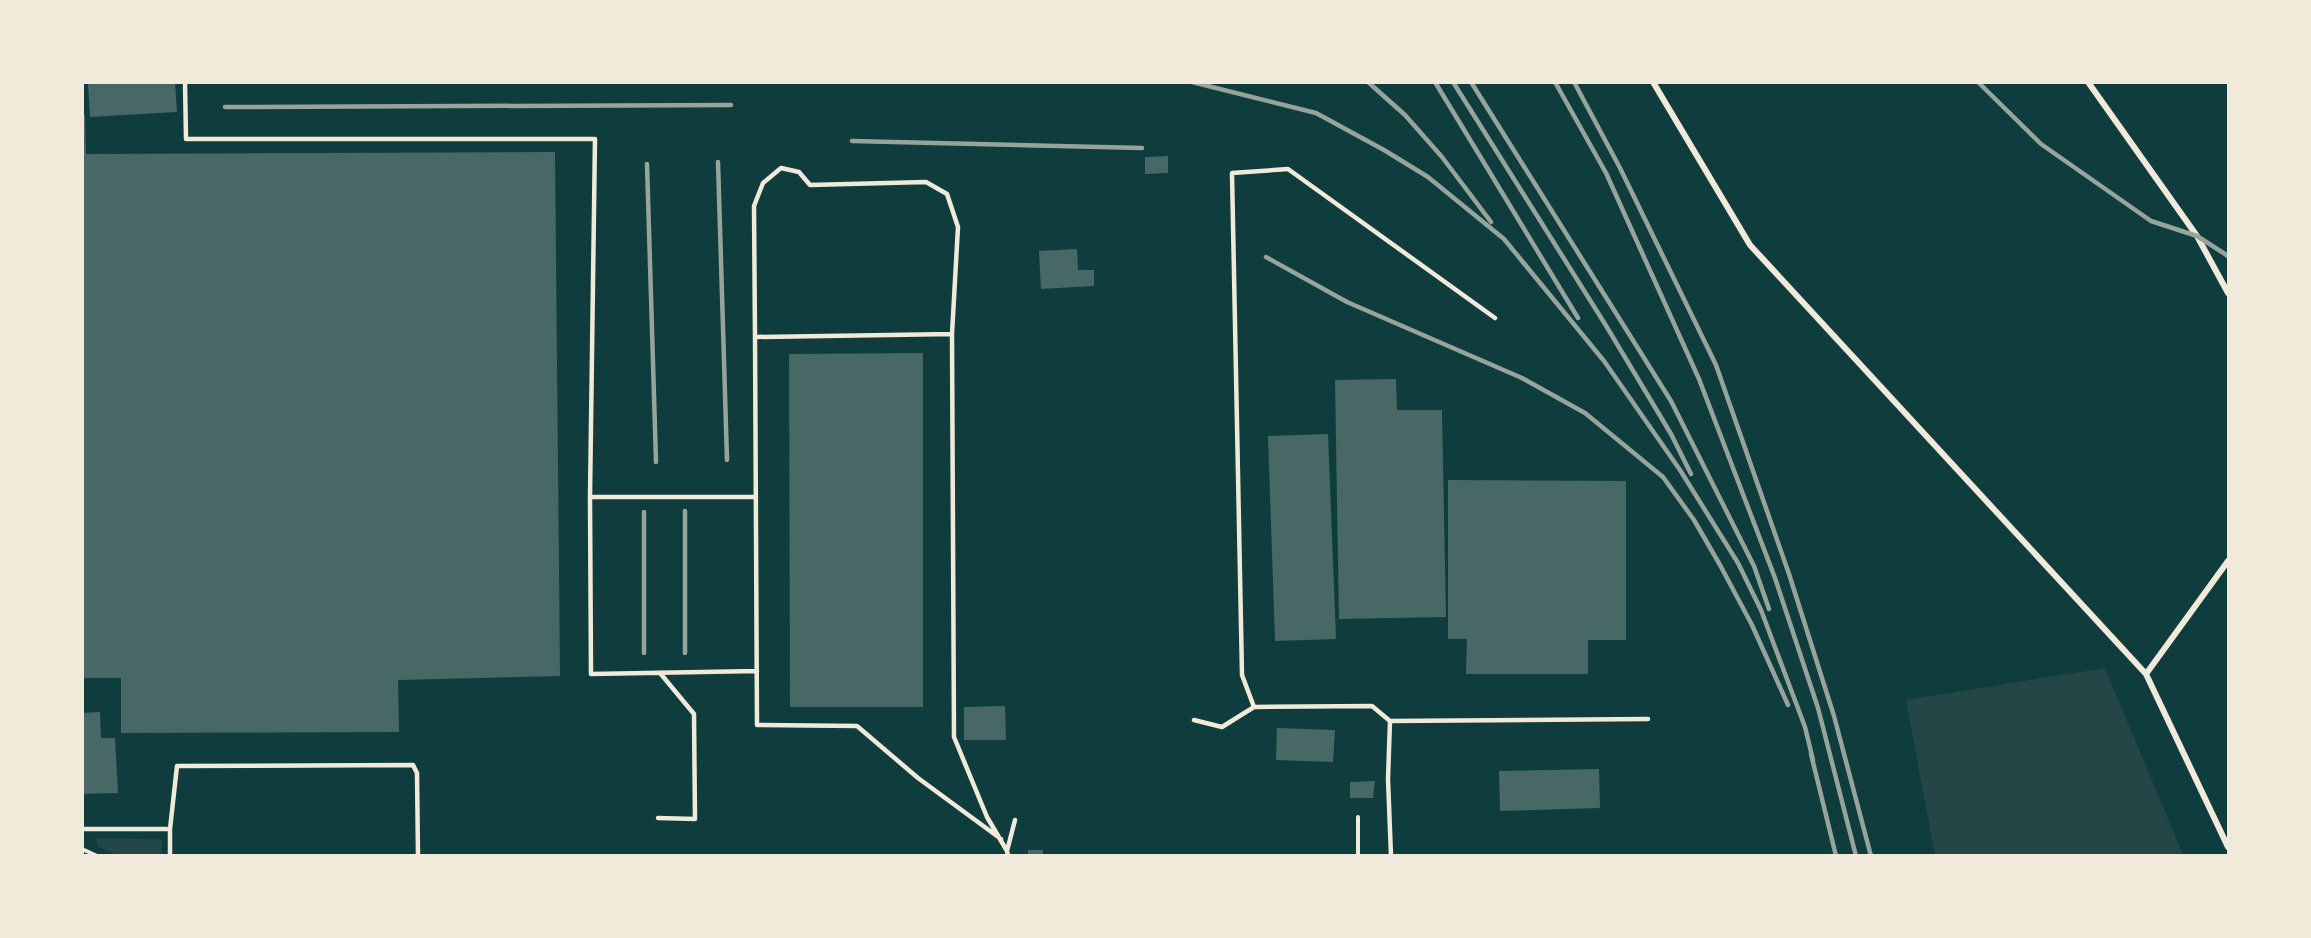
<svg xmlns="http://www.w3.org/2000/svg" width="2311" height="938" font-family="Arial,sans-serif">
<style>
.green{fill:#244646}
.building{fill:#486865}
.lines{fill:none;stroke-linecap:round;stroke-linejoin:round}
.path{stroke:#f1e9da;stroke-width:4}
.service{stroke:#f1e9da;stroke-width:4.5}
.minor{stroke:#f1e9da;stroke-width:6}
.rail{stroke:#97a49c;stroke-width:4.5}
</style>
<rect width="100%" height="100%" fill="#0f3d3e"/>
<!-- green -->
<path class="green" d="M2105 668 2183 855H1935L1906 700Z
M97 838 162 839V855H117L97 846Z"/>
<!-- building -->
<path class="building" d="M117 82H175L177 112 90 117 88 84Z
M82 115H85L86 154 555 152 560 676 398 680 399 732 121 733V678H82Z
M1168 156V173L1145 174V157Z
M1077 249 1078 270H1094V286L1041 289 1039 251Z
M923 353V707H790L789 354Z
M1396 379 1397 410H1442L1446 617 1339 619 1335 380Z
M1328 434 1336 639 1275 641 1268 436Z
M1448 480 1626 481V640H1588V674H1466L1467 639H1448Z
M1005 706 1006 740H964V707Z
M100 712 101 738H115L118 793 82 794V713Z
M1277 728 1335 730 1333 762 1276 760Z
M1599 769 1600 808 1500 811 1499 771Z
M1375 781 1373 798H1350V782Z
M1028 850H1043V856H1028Z"/>
<g class="lines">
<!-- path -->
<path class="path" d="M1358 817V856
M82 849 97 856"/>
<!-- service -->
<path class="service" d="M185 82 186 139H595L590 497H756
M755 337 754 206 763 183 781 168 799 172 810 185 926 182 947 194 958 227 952 334
M590 497 591 674 757 671
M1254 707 1242 675 1232 173 1288 169 1495 318
M1194 720 1222 727 1254 707 1372 706 1390 721
M658 818 695 819 694 714 660 673
M82 829H170V856
M170 829 177 766 413 765 417 773 418 856
M1001 839 918 778 857 726 757 725 755 337 952 334 954 737 987 817 1007 851
M1008 856 1007 851 1015 820
M1391 856 1388 779 1390 721 1648 719"/>
<!-- minor -->
<path class="minor" d="M1653 82 1750 245 2146 674 2228 561
M2088 82 2197 236 2228 293
M2146 674 2228 847"/>
<!-- rail -->
<path class="rail" d="M1192 82 1316 113 1384 150 1428 177 1504 239 1604 361 1680 470 1738 563 1761 610 1805 727 1813 760
M1368 82 1405 115 1442 157 1491 222
M1435 82 1578 318
M1453 82 1605 324 1671 434 1691 474
M1471 82 1671 401 1754 566 1769 609
M1555 82 1606 173 1699 379 1775 578 1818 708 1856 856
M1574 82 1620 168 1716 365 1789 574 1834 716 1871 856
M1978 82 2041 144 2151 221 2197 236 2228 256
M225 107 731 105
M852 141 1142 148
M718 162 727 460
M647 164 656 462
M1266 257 1347 302 1522 378 1585 413 1663 477 1694 520 1720 565 1752 625 1788 705
M644 653V512
M685 653V511
M1811 754 1836 856"/>
</g>
<!-- border -->
<rect width="2311" height="938" fill="none" stroke="#f1e9da" stroke-width="168"/>
</svg>
